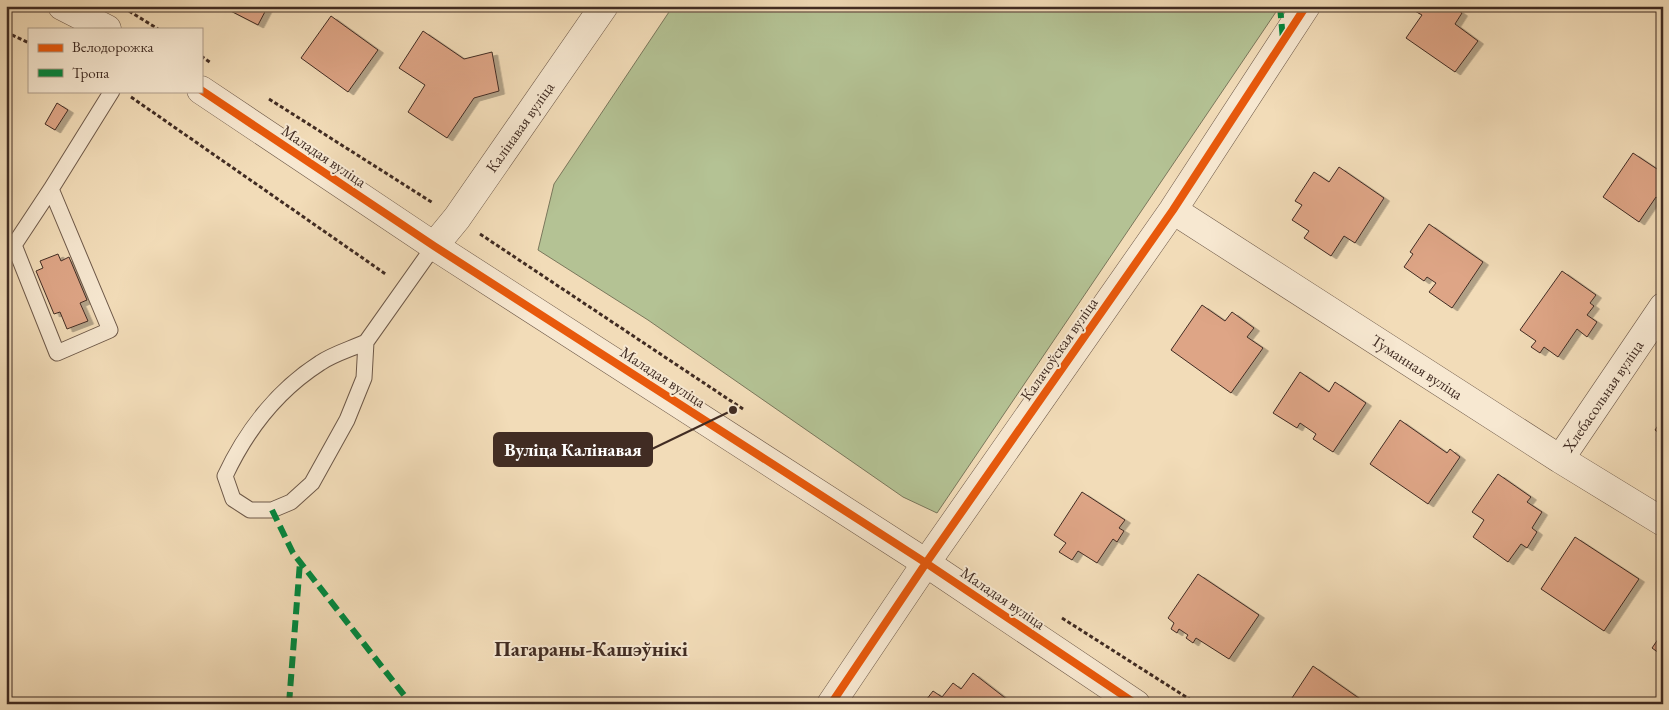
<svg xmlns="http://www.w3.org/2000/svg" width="1669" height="710" font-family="'EB Garamond',serif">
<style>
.green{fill:#b4c294;stroke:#7a775c}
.building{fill:#dea586;stroke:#412c23;filter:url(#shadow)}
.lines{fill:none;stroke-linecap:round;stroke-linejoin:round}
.service-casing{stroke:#6d5848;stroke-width:17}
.minor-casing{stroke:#6d5848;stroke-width:29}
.tertiary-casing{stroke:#6d5848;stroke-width:29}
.path{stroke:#412c23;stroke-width:3;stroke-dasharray:4 2.5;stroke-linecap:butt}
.service{stroke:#f7e8d1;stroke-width:15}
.minor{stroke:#f7e8d1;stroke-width:28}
.tertiary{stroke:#f7e8d1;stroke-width:28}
.quiet{stroke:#00873e;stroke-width:6;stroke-dasharray:12 6;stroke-linecap:butt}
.cycleway-casing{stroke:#f7e8d1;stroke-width:11}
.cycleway{stroke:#e8590c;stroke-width:8}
.labels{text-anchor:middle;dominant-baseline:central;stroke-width:4;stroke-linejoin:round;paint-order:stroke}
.street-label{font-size:16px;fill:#412c23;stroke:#f7e8d1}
.district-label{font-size:21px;font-weight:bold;fill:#412c23;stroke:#f7e8d1}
.leader{fill:none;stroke:#412c23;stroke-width:2}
.callout-dot{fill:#412c23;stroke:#f7e8d1;stroke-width:2}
.callout{fill:#412c23;stroke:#412c23;stroke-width:2}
.callout-label{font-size:18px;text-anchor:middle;font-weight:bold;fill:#fff}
</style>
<defs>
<filter id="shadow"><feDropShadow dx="5.5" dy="3" stdDeviation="0" flood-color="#0004"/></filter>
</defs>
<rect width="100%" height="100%" fill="#f2dcb8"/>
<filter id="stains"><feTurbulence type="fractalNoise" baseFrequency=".004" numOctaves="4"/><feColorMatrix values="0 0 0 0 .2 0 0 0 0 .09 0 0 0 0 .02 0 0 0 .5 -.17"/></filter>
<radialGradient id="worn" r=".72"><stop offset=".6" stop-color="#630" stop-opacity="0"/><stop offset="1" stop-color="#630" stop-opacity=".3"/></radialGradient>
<!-- green -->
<path class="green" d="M673 6H1280L937 513 903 497 648 320 538 250 554 184Z"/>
<!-- building -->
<path class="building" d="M221 6H268L258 25Z
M1416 6H1452L1462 13 1455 24 1478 41 1455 72 1406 38 1422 15 1413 10Z
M331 16 378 50 348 92 301 58Z
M423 31 464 59 492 52 499 91 474 98 447 138 408 112 425 85 399 68Z
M57 103 68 110 55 130 45 124Z
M1633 153 1663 173V199L1661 201 1656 197 1639 222 1603 197Z
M1339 167 1384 198 1355 243 1344 236 1331 256 1304 238 1309 231 1292 220 1302 205 1295 201 1314 172 1329 182Z
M1429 224 1483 262 1452 308 1429 292 1436 283 1427 277 1424 281 1404 267 1413 254 1410 252Z
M58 254 61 261 69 257 87 300 80 303 88 321 67 329 60 312 54 314 36 271 43 268 40 261Z
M1562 271 1596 295 1590 303 1594 306 1587 315 1597 322 1587 337 1577 329 1558 357 1544 347 1540 353 1531 347 1536 341 1520 330Z
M1202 305 1225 321 1232 312 1254 328 1247 337 1263 348 1231 393 1171 350Z
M1300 372 1329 392 1335 382 1366 403 1333 452 1313 439 1316 434 1300 423 1297 428 1273 413Z
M1663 418V436L1655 430Z
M1400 420 1447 453 1450 449 1460 457 1428 504 1370 464Z
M1498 474 1531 497 1527 502 1542 512 1532 528 1537 532 1527 548 1521 544 1508 562 1473 537 1484 520 1472 512Z
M1082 492 1125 520 1119 528 1124 531 1117 542 1113 539 1097 563 1078 551 1072 560 1059 552 1066 543 1054 535Z
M1575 537 1639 579 1604 631 1541 589Z
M1198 574 1259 615 1229 659 1196 638 1193 643 1186 638 1188 635 1179 629 1177 633 1171 629 1174 623 1168 618Z
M1663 632V656L1652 648Z
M1313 666 1363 701 1360 704H1288Z
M973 673 1013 704H923L933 691 942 697 953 683 961 689Z"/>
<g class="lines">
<!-- service casing -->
<g class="service-casing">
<path id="service" d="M51 189 110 330 57 353 14 245 51 189 112 91
M366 342C351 349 333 354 320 363 278 390 246 431 225 476L233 499 250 510H272L291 502 312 483 347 420 364 378 366 342 434 246"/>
</g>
<!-- minor casing -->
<g class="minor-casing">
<path id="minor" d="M1173 210 1560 459 1663 522
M434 246 457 218 604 6
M1560 459 1663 307
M926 563 1136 704
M831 704 926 563 1173 210 1306 6"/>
</g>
<!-- tertiary casing -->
<g class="tertiary-casing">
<path id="tertiary" d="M62 6 107 29
M201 90 434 246 926 563"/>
</g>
<!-- path -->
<path class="path" d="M129 11 158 29
M6 32 29 43
M201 56 211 63
M131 97 387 275
M269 99 433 203
M480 234 743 409
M1062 618 1197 704"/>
<!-- service -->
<use href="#service" class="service"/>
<!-- minor -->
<use href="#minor" class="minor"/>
<!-- tertiary -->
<use href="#tertiary" class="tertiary"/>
<!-- quiet -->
<path class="quiet" d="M1280 6 1283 40
M272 510 293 553 411 704
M289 704 300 562"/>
<!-- cycleway casing -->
<g class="cycleway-casing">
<path id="cycleway" d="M201 90 434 246 926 563 1136 704
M831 704 926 563 1173 210 1306 6"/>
</g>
<!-- cycleway -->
<use href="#cycleway" class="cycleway"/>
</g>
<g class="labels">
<!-- street labels -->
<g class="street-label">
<text transform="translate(520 127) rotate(-55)">Калінавая вуліца</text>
<text transform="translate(324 156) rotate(34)">Маладая вуліца</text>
<text transform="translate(1059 349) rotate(-55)">Калачоўская вуліца</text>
<text transform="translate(1417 367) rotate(33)">Туманная вуліца</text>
<text transform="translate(663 377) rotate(33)">Маладая вуліца</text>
<text transform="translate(1603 396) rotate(-56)">Хлебасольная вуліца</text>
<text transform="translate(1003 598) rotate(34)">Маладая вуліца</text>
</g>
<!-- district labels -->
<g class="district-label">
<text x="591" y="648">Пагараны-Кашэўнікі</text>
</g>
</g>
<!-- callouts -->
<path class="leader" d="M733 410L652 449"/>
<circle class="callout-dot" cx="733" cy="410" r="5"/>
<rect class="callout" x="494" y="433" width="158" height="33" rx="5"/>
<g class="callout-label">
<text x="573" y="456">Вуліца Калінавая</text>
</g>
<!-- margin -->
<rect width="1669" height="710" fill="none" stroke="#f2dcb8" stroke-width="25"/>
<rect x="8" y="8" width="1654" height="695" fill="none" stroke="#412c23" stroke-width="2.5"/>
<rect x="12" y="12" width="1644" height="685" fill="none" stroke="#412c23"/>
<!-- legend -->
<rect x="28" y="28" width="175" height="65" fill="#f7e8d1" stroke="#ae9d8b"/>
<rect x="38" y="44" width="25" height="8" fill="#e8590c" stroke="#ae9d8b"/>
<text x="72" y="52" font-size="15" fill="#412c23">Велодорожка</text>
<rect x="38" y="69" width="25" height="8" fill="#00873e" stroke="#ae9d8b"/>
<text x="72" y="78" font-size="15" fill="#412c23">Тропа</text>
<rect width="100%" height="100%" filter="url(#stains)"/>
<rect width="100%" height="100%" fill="url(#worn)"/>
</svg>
